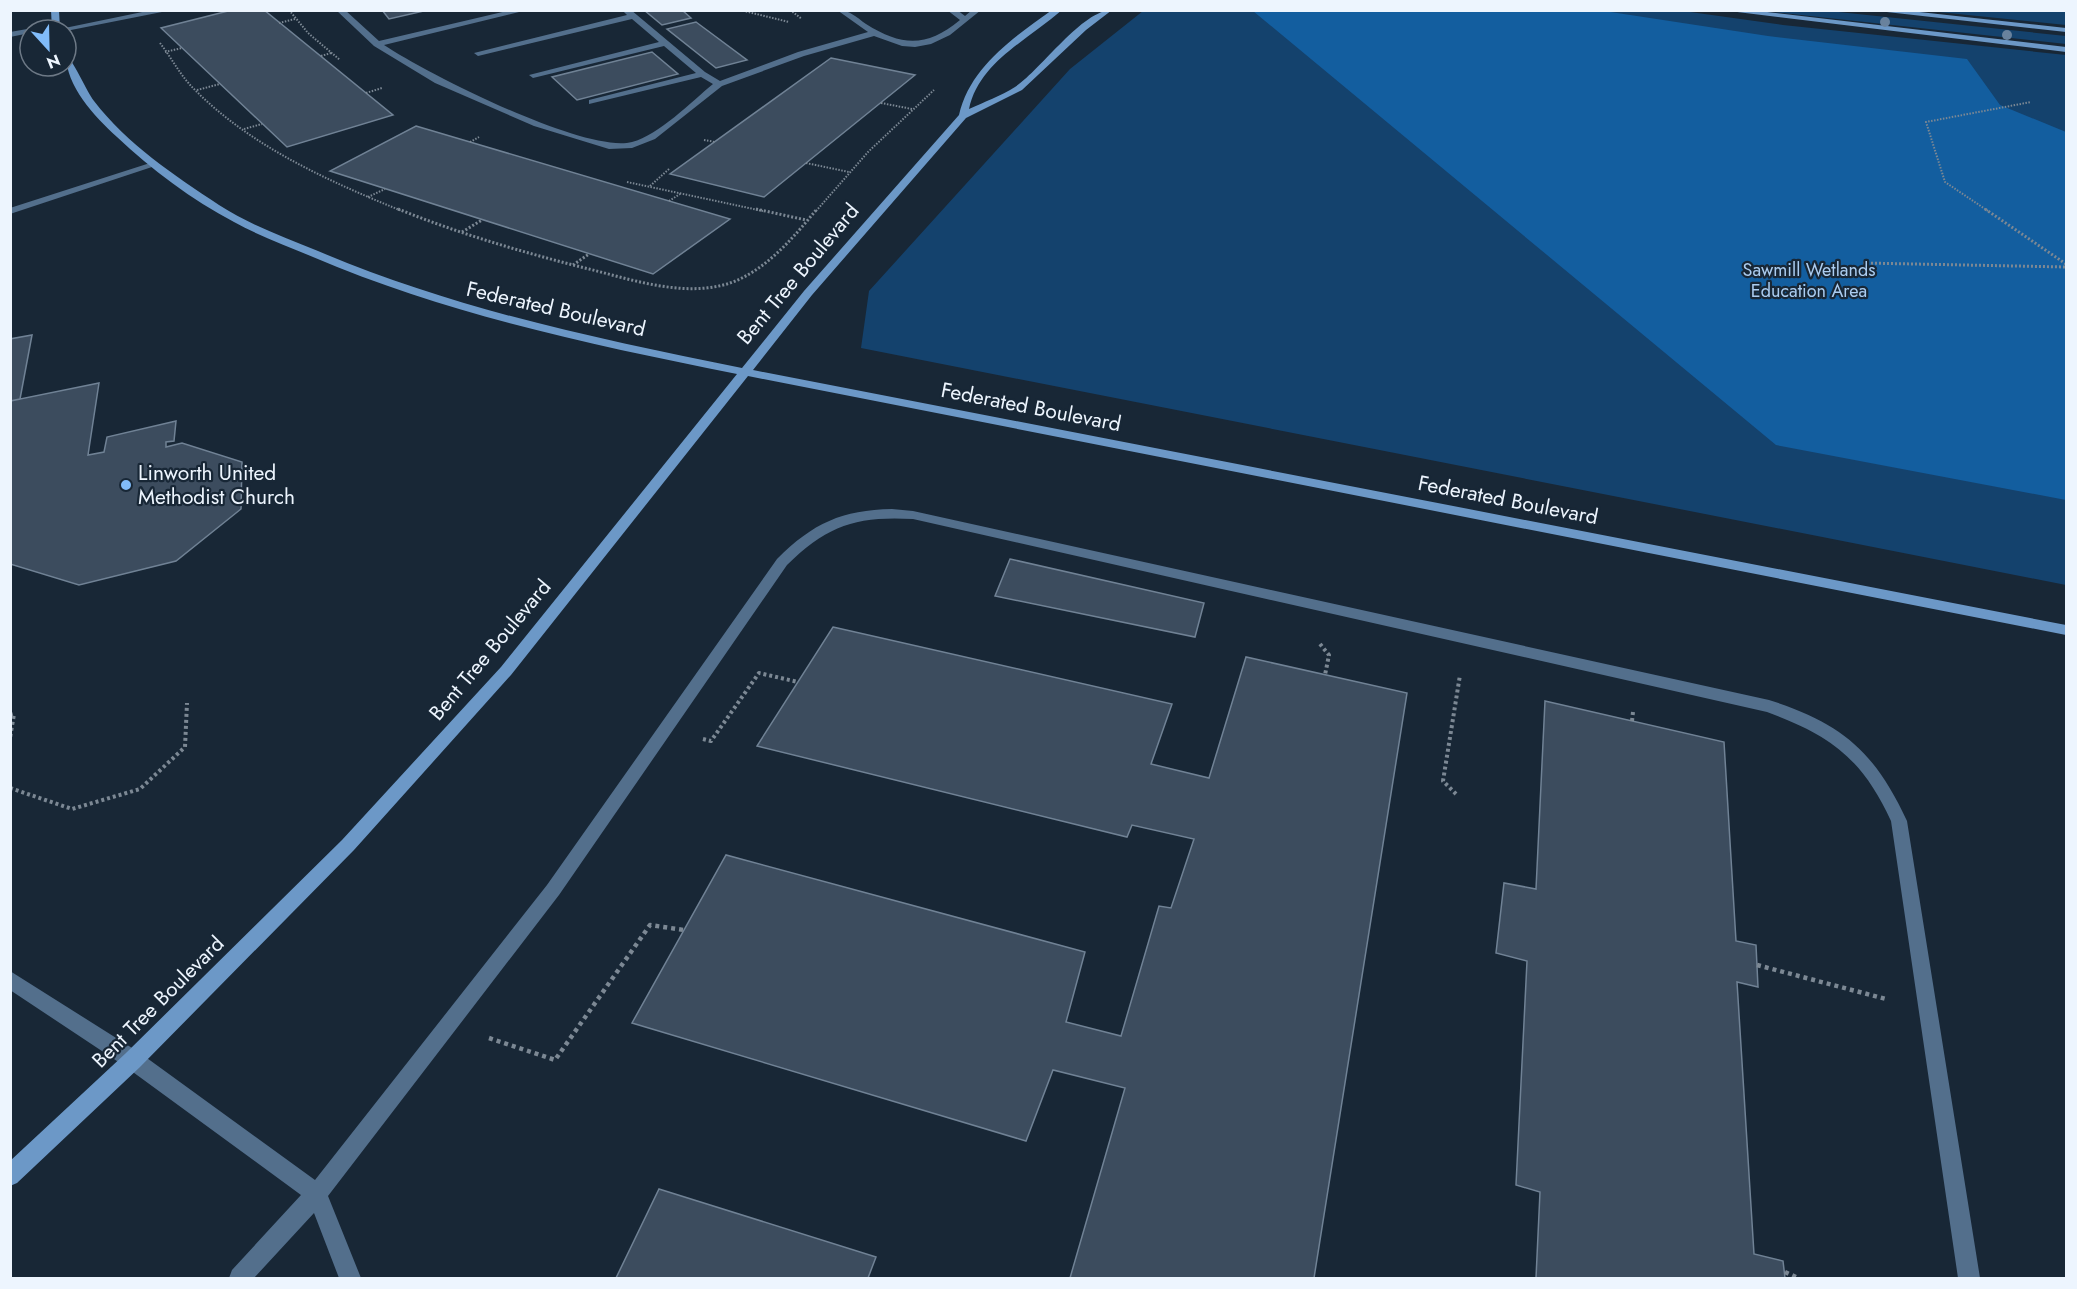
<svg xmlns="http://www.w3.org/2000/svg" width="2077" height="1289" font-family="Jost,sans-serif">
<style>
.green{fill:#14426d}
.forest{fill:#135e9f}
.building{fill:#3c4c5e;stroke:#708295;stroke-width:1.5}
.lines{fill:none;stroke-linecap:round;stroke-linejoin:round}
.path-far3{stroke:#7c8894;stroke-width:2;stroke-dasharray:1.5 1.5;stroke-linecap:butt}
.path-far2{stroke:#7c8894;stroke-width:3;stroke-dasharray:2 2;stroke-linecap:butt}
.path-far1{stroke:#7c8894;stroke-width:4;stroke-dasharray:3 3;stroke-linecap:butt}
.path{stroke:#7c8894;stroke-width:4.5;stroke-dasharray:4 4;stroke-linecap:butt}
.lane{fill:#536f8c;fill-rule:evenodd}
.street{fill:#536f8c;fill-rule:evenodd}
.secondary{fill:#6c98c7;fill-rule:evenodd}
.tree{fill:#69829d}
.poi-dot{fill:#81bcfa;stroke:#182736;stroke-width:2}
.labels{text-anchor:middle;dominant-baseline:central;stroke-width:4.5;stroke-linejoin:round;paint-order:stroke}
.far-park-label{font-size:18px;fill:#abcdf1;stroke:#182736}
.street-label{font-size:21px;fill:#edf5fe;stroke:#182736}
.poi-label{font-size:21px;fill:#edf5fe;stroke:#182736;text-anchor:start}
</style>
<rect width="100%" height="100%" fill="#182736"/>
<!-- green -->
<path class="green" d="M1143 11H1683L1783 25 2066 55V585L861 348 869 291 1070 69Z
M1764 11H1829L2066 36V44Z
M1924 11H2066V25L1929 11Z"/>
<!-- forest -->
<path class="forest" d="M1253 11H1604L1768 36 1967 59 2000 105 2066 132V500L1776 445Z"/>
<!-- building -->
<path class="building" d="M232 10H264L393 115 287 147 161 28Z
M382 10H428L389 19Z
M644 10H682L691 18 662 25Z
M696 22 747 60 716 68 667 29Z
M652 52 678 74 577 100 552 77Z
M831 58 915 75 764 197 670 174Z
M416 126 470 142 730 219 653 274 330 171Z
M32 335 20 399 10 401V339Z
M99 383 88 455 104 452 107 437 176 421 174 441 166 442V447L182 443 242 462 241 509 176 561 79 585 10 564V401Z
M1010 559 1204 603 1195 637 995 596Z
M833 627 1172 704 1151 764 1209 778 1246 657 1407 693 1314 1278H1070L1125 1088 1053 1070 1026 1141 632 1023 726 855 1085 952 1066 1022 1121 1036 1159 906 1171 908 1194 839 1132 825 1127 837 757 746Z
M1545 701 1724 742 1736 941 1756 945 1758 987 1737 982 1754 1254 1783 1261 1785 1278H1536L1540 1192 1516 1185 1527 961 1496 953 1504 883 1536 889Z
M659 1189 876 1257 868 1278H616Z"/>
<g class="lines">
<!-- path-far3 -->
<path class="path-far3" d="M289 10 308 33 340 60
M740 10 789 22
M790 10 802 19
M279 23 295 19
M160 43C171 57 180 75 193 88 250 146 328 181 402 211
M165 52 182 48
M321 56 331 53
M197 90 220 84
M366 93 382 88
M881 103 912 109
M244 129 262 124
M704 140 715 142
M470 142 479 137
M806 163 849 172
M627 182 763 211
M650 186 669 169
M368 197 385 189
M669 201 680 194
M816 211 868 152 934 90
M1988 211 1945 182 1926 122 2031 102"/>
<!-- path-far2 -->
<path class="path-far2" d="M398 209C460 234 525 253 589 269 633 280 682 297 727 284 765 272 793 238 817 209
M756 209 806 220
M1985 209 2066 264
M462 232 482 220
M1863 263 2066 267
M573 265 589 254"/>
<!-- path-far1 -->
<path class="path-far1" d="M1320 644 1329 655 1325 675
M10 715 14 714 10 738
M1632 721 1633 712
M703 739 711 741 759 673 798 682
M10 788 72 809 140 789 185 747 187 703
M1456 794 1443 781 1460 675"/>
<!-- path -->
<path class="path" d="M1757 965 1886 999
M489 1038 555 1060 650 925 684 930
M1785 1272 1798 1278"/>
<!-- lane -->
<path class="lane" d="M152 10H172L66 31 55 30Z
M336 10H345L379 41 511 10H527L384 45C426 73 585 154 632 142 659 135 691 102 713 84L701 77 589 104V100L696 73 664 46 533 78 529 75 659 42 632 19 478 56 474 53 627 15 622 10H631L705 72 720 81 798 52 868 32 837 10C850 10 856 17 866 24 903 47 927 47 960 20L947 10H957L965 16 972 10H981L950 35 931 44 915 47 902 46 874 36 804 56 722 86 655 139 632 148 609 149 534 126 435 83 374 46Z
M150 163 158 165 10 214V208Z
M892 509 913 511 1769 700C1842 723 1875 752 1907 821L1980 1278H1958L1891 821C1862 758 1830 735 1767 712L913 519C856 516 828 525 787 565L559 895 328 1196 361 1278H339L314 1213 254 1278H229L232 1270 301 1195 126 1067 10 990V971L140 1053 315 1180 547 885 777 559C813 523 842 510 892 509Z"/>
<!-- street -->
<path class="street" d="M56 24H59V28L30 30V33L10 37V32Z"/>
<!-- secondary -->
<path class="secondary" d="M51 10H59L60 30H52Z
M1052 10H1062C1028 40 979 62 969 109 984 102 1001 96 1015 87 1041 70 1082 10 1112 10L1086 30 1022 90 966 118 812 295 753 370 2066 625V635L748 376 511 675 354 850 140 1067 17 1183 10 1186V1161L126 1053 342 840 501 667 737 374C593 345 449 315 313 257 287 246 259 236 234 222 192 200 151 169 117 137 94 116 66 86 66 55 72 58 87 92 94 101 127 144 174 175 219 205 250 225 284 237 318 251 454 309 598 339 742 368L804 291 959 115C970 67 1013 38 1052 10Z
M1721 10H1750L2066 47V52Z
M1869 10H1901L2066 28V32Z"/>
</g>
<!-- trees -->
<g class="tree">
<circle cx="1885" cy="22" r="5"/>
<circle cx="2007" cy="35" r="5"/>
</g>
<!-- markers -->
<circle class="poi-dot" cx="126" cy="485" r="6"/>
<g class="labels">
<!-- far-park labels -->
<g class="far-park-label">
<text x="1809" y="270">Sawmill Wetlands<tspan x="1809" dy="21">Education Area</tspan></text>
</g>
<!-- street labels -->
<g class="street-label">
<text transform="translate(798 274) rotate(-50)">Bent Tree Boulevard</text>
<text transform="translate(556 309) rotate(13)">Federated Boulevard</text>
<text transform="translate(1031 407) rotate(11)">Federated Boulevard</text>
<text transform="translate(1508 500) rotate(11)">Federated Boulevard</text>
<text transform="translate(490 650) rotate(-50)">Bent Tree Boulevard</text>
<text transform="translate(158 1002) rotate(-45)">Bent Tree Boulevard</text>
</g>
<!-- poi labels -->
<g class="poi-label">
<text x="138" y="473">Linworth United<tspan x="138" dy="24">Methodist Church</tspan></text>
</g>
</g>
<!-- border -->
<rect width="2077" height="1289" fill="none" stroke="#edf5fe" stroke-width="24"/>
<!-- north arrow -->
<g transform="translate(48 48) rotate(158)"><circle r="28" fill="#182736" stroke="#6d7986" stroke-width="1.5"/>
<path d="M0-4.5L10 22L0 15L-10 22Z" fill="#81bcfa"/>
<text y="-9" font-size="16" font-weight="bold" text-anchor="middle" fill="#edf5fe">N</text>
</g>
</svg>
